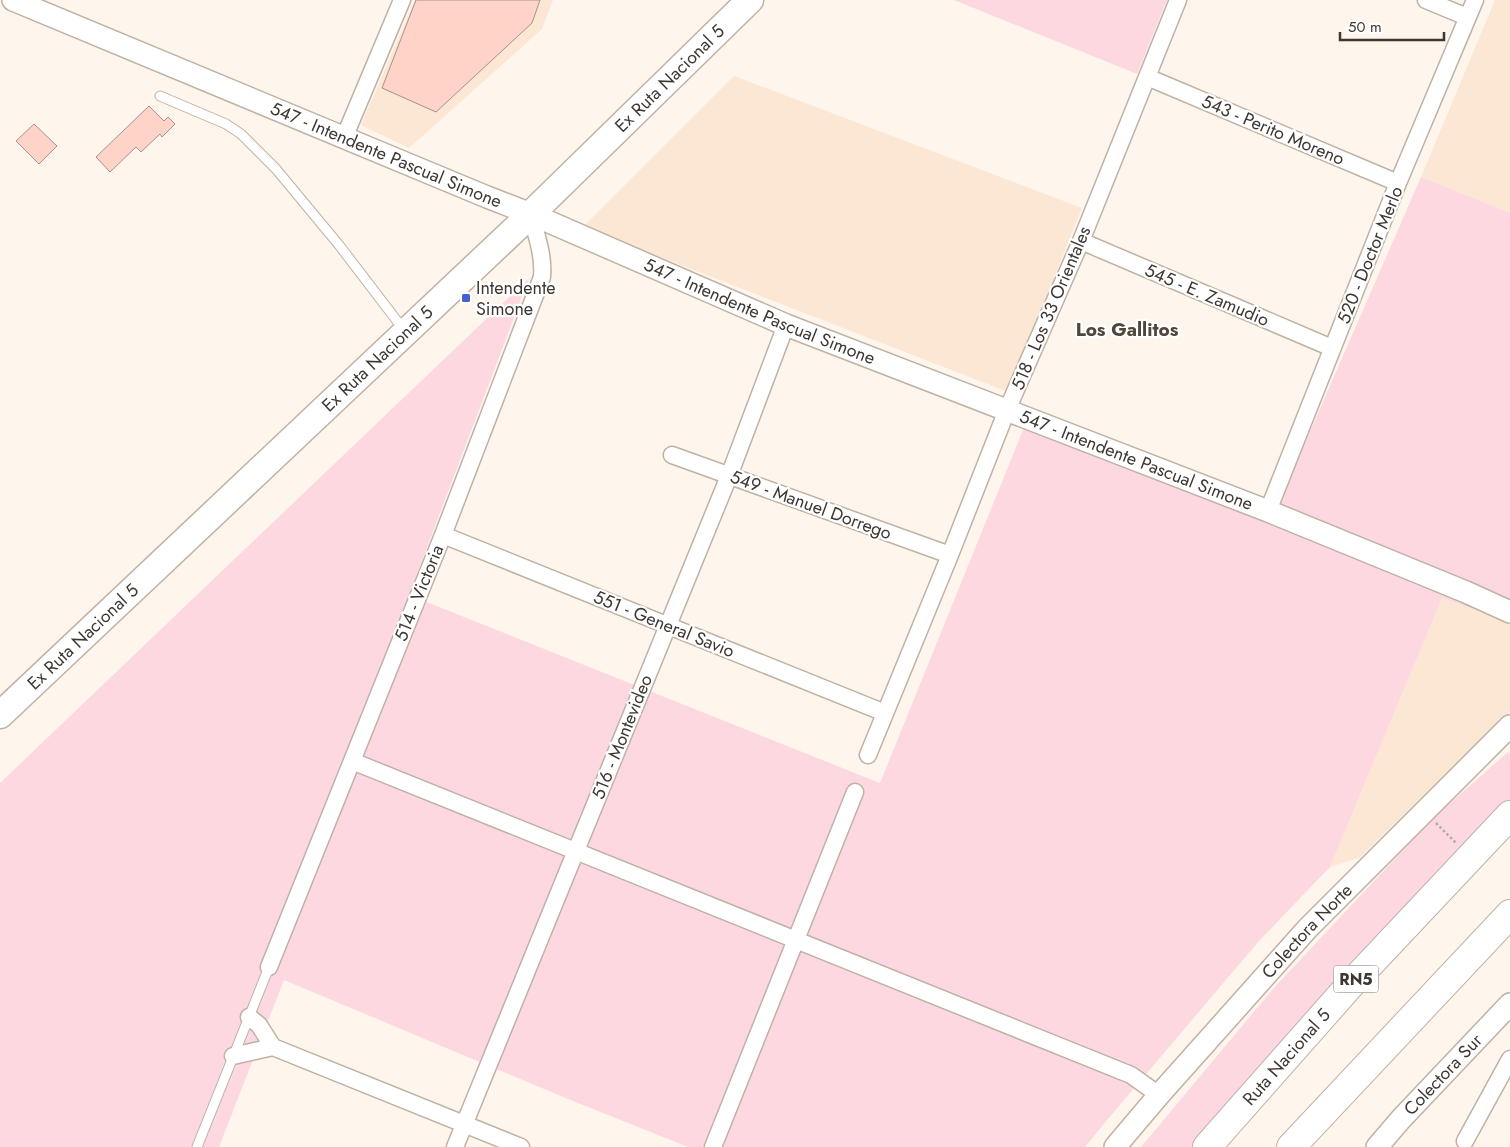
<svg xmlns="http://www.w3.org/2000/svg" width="1510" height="1147" font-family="Jost,sans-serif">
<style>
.built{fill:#fbe7d3}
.green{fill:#fed8e0}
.building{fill:#ffd3c7;stroke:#a5928c}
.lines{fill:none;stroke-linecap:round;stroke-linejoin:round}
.service-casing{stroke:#bfb2a4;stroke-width:11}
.minor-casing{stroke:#bfb2a4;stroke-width:19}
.tertiary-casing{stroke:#bfb2a4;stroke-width:24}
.primary-casing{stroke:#bfb2a4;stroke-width:29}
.motorway-casing{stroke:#bfb2a4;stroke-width:30}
.path{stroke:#b2aaa3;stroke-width:2.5;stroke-dasharray:2.5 2.5;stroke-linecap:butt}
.service{stroke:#fff;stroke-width:9}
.minor{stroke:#fff;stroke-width:16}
.tertiary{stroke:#fff;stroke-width:21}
.primary{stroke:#fff;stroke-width:26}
.motorway{stroke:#fff;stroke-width:28}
.poi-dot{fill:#4560d4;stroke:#fff;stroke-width:2}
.labels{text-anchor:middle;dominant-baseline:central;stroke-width:4.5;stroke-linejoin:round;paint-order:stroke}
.shield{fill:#fff;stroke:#777370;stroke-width:1}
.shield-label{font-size:16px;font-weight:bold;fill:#3d3732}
.street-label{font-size:18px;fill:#3d3732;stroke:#fff}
.poi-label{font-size:18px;fill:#3d3732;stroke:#fff;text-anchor:start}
.neighbourhood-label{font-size:19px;font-weight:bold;fill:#504539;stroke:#fff}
</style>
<rect width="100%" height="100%" fill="#fef5ed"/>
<!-- built -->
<path class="built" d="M415 0H553L542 29 409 148 361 125Z
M1495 0H1510V213L1421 177Z
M734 76 1082 208 1008 392 583 227Z
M1442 598 1510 622V711L1359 858 1330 867Z"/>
<!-- green -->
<path class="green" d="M954 0H1167L1137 74Z
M1421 177 1510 213V622L1442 598 1330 867 1259 941 1108 1119 1085 1147H688L568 1099 284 980 219 1147H0V783L529 278 409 595 880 783 1025 425 1271 521Z
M1508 752 1510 754V805L1316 1005 1191 1147H1141L1273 989 1432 819Z"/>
<!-- building -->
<path class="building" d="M416 0H540L532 23 436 112 382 88Z
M149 106 164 121 168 117 175 124 162 137 160 134 141 152 136 147 110 172 96 157Z
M34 124 57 146 39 164 16 141Z"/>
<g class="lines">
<!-- service casing -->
<g class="service-casing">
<path id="service" d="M160 96 226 124 241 134 276 169 339 245 404 330
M197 1147 269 967"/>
</g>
<!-- minor casing -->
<g class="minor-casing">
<path id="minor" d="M1426 0 1467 17
M1147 77 1398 183
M344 138 402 0
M1081 241 1332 348
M672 455 950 555
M1268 511 1398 183 1475 0
M443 535 885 713
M868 755 950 555 1007 410 1081 241 1178 0
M352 761 1131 1075 1159 1095
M269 967 443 535 542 277C544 255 536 235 531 214
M273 1047 521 1147
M233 1056 273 1047 259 1025 249 1017
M1465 1141 1510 1059
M455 1147 729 476 786 325
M713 1147 855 792"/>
</g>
<!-- tertiary casing -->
<g class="tertiary-casing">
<g id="tertiary">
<path id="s1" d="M13 0 487 197 531 214 786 325 1268 511 1466 592 1510 612"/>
<path id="s2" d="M1115 1147 1159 1095 1308 928 1510 726"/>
<path id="s3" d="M1377 1147 1401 1119 1510 1004"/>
</g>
</g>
<!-- primary casing -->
<g class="primary-casing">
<g id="primary">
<path id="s4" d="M0 715 531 214 750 0"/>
</g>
</g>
<!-- motorway casing -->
<g class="motorway-casing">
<g id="motorway">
<path id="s5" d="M1207 1147 1351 984 1510 815"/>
<path d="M1291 1147 1510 914"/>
</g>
</g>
<!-- path -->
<path class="path" d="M1436 823 1457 844"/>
<!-- service -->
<use href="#service" class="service"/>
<!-- minor -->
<use href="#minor" class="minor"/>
<!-- tertiary -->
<use href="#tertiary" class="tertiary"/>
<!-- primary -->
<use href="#primary" class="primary"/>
<!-- motorway -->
<use href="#motorway" class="motorway"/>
</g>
<!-- markers -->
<rect class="poi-dot" x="461" y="293" width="10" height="10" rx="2.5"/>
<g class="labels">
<!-- shield labels -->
<rect class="shield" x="1333.5" y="965.5" width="45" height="27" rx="4"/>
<g class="shield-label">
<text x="1356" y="979">RN5</text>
</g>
<!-- street labels -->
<g class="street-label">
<text stroke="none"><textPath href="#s4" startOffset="924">Ex Ruta Nacional 5</textPath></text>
<text transform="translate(1273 130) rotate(23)">543 - Perito Moreno</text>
<text stroke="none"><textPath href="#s1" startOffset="404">547 - Intendente Pascual Simone</textPath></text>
<text transform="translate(1370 255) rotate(-68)">520 - Doctor Merlo</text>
<text transform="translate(1207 295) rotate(23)">545 - E. Zamudio</text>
<text transform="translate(1051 308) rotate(-67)">518 - Los 33 Orientales</text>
<text stroke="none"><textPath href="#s1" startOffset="809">547 - Intendente Pascual Simone</textPath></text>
<text stroke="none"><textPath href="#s4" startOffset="519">Ex Ruta Nacional 5</textPath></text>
<text stroke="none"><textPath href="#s1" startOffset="1214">547 - Intendente Pascual Simone</textPath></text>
<text transform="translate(811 505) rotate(20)">549 - Manuel Dorrego</text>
<text transform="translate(419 593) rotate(-68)">514 - Victoria</text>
<text transform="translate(664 624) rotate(22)">551 - General Savio</text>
<text stroke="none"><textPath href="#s4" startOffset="114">Ex Ruta Nacional 5</textPath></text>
<text transform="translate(622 737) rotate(-68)">516 - Montevideo</text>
<text stroke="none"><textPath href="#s2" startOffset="289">Colectora Norte</textPath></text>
<text stroke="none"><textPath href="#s5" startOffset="120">Ruta Nacional 5</textPath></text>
<text stroke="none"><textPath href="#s3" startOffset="98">Colectora Sur</textPath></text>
</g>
<!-- poi labels -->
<g class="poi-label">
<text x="476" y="288">Intendente<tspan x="476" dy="21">Simone</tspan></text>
</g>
<!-- neighbourhood labels -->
<g class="neighbourhood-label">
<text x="1127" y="329">Los Gallitos</text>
</g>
</g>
<!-- scale -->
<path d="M1340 32v8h104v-8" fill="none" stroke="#3d3732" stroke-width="2.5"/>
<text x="1348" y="32" font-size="15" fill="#3d3732" stroke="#ffffff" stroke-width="4" paint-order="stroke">50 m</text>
</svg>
